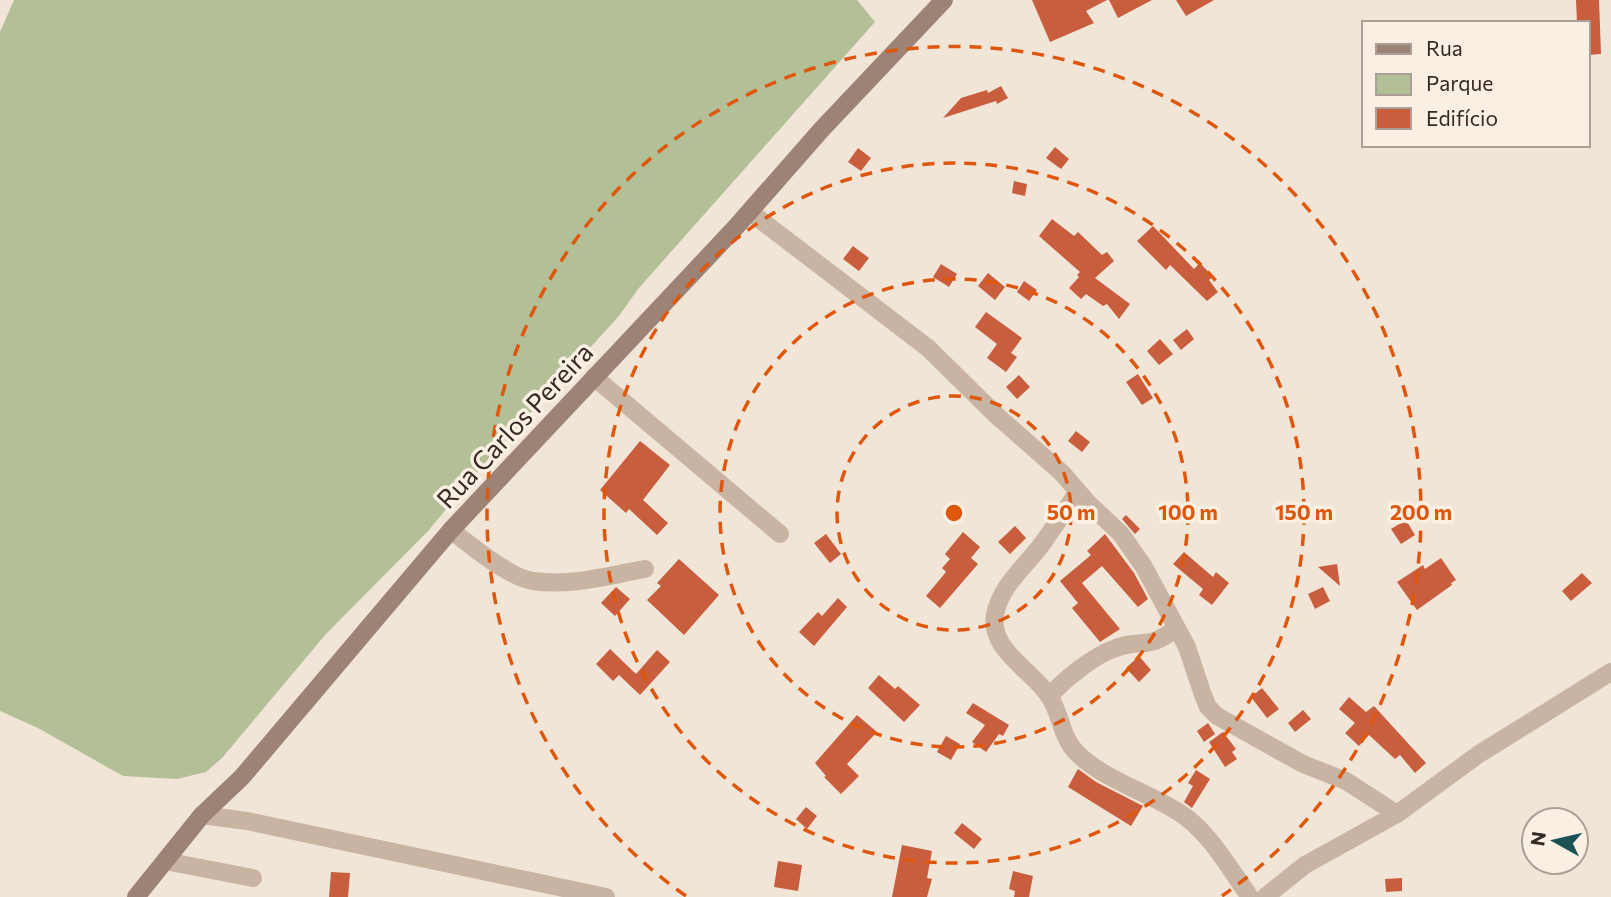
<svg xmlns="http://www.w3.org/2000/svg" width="1611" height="897" font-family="Commissioner,sans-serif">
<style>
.green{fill:#b3c097}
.building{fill:#c95e3e}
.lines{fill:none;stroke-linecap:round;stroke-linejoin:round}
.street{stroke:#c9b4a3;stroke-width:18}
.secondary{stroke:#9d8375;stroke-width:18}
.ring{fill:none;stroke:#df570d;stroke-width:3.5;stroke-dasharray:12 9}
.labels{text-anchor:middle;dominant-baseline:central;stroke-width:7;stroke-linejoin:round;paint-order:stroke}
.street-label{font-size:26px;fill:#342a25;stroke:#f9efe3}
.centre{fill:#df570d;stroke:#f9efe3;stroke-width:3.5}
.ring-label{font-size:21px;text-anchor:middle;font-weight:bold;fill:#df570d;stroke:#f9efe3;stroke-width:7;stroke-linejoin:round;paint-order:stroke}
</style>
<rect width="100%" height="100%" fill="#f1e5d7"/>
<!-- green -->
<path class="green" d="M14 0H857L875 22 638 289 619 316 484 464 428 531 326 634 222 758 206 772 177 779 123 776 38 728 0 711V32Z"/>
<!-- building -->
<path class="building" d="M1032 0H1107L1086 11 1094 23 1050 42Z
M1109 0H1152L1118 18Z
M1176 0H1214L1186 16Z
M1576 0H1599L1601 54 1588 55V23H1577Z
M1001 86 1008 98 997 104 996 101 943 118 961 98 987 90 988 93Z
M1055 147 1069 159 1061 169 1046 158Z
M858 148 871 158 861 171 848 162Z
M1014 181 1027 184 1025 196 1012 193Z
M1052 219 1074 236 1078 232 1102 255 1107 252 1114 261 1095 278 1130 304 1119 319 1107 304 1103 306 1086 294 1081 299 1069 288 1079 277 1077 275 1080 272 1039 236Z
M1153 226 1194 269 1200 263 1213 277 1209 280 1218 292 1207 301 1170 265 1166 270 1137 241Z
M853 246 869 258 859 271 843 259Z
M941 264 957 274 949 287 933 277Z
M988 273 1005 287 995 300 978 286Z
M1024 281 1037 290 1029 301 1017 292Z
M986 312 1022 338 1011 353 1017 357 1006 372 987 358 997 344 975 327Z
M1187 329 1194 339 1181 350 1173 340Z
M1160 339 1173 354 1159 365 1147 351Z
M1138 374 1153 398 1142 405 1126 382Z
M1019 375 1030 387 1017 399 1006 387Z
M1076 431 1090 442 1082 452 1068 441Z
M640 441 670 465 643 500 668 523 657 535 629 509 626 513 600 490Z
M1126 515 1140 529 1135 534 1122 519Z
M1406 520 1415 535 1401 544 1391 529Z
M1015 526 1026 538 1010 554 998 542Z
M963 532 980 547 971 558 978 564 940 608 926 596 946 572 942 568 950 559 945 554Z
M826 534 841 554 830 563 814 543Z
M1105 534 1134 573 1148 599 1138 607 1102 566 1082 583 1120 629 1100 642 1072 608 1078 603 1060 581 1091 555 1087 551Z
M1184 552 1213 577 1216 572 1229 583 1212 605 1199 595 1203 589 1173 564Z
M1441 558 1456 580 1451 583 1452 585 1417 610 1397 582 1423 565 1425 569Z
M679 559 719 595 684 635 647 600 661 586 657 583Z
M1337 564 1340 586 1318 567Z
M1582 573 1592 583 1571 601 1562 591Z
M616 587 630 599 615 616 601 603Z
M1323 587 1330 601 1315 609 1308 594Z
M838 598 847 607 814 646 799 632 818 612 822 616Z
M610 649 636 674 657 650 670 662 640 695 619 675 613 681 596 664Z
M1139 656 1151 670 1139 682 1126 668Z
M879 675 895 689 898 686 920 705 904 722 868 688Z
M1262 688 1279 709 1267 718 1251 697Z
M1349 697 1366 712 1374 706 1426 763 1415 773 1400 755 1395 759 1369 735 1359 746 1345 733 1355 723 1339 709Z
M973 703 1009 725 1003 736 999 734 986 752 972 742 985 725 966 713Z
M1303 710 1311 719 1295 732 1288 723Z
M857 715 877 732 847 764 859 776 841 794 824 777 826 776 815 763Z
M1208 723 1215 734 1204 742 1197 731Z
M1223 732 1236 749 1232 752 1237 759 1225 767 1209 742Z
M946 736 960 744 951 760 937 752Z
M1078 769 1096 782 1143 806 1131 826 1068 787Z
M1196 770 1210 779 1192 808 1184 802 1193 786 1188 783Z
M806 807 817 816 807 829 796 819Z
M962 823 982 839 974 849 954 833Z
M902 845 932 851 927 878 932 879 927 897H892Z
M778 861 802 865 798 891 774 887Z
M1013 871 1033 876 1029 897H1014L1015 891 1009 889Z
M331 872 350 873 348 897H329Z
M1402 878V891L1386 892 1385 879Z"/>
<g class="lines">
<!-- street -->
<path class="street" d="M750 212 928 348 996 415 1062 473 1087 502 1121 534 1144 567 1187 647 1203 695 1208 707 1217 716 1303 764 1346 781 1397 814
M594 377 780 534
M1078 492C1066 509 1054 527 1042 544 1025 567 1000 586 995 615 989 650 1032 670 1049 696 1061 713 1061 738 1077 753 1104 781 1157 795 1187 818 1213 838 1231 871 1250 897
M451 530C470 545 510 578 533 581 569 587 610 575 645 569
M1050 696C1063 680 1096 654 1116 648 1143 638 1148 651 1176 628
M202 815 247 821 606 897
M165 861 253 878
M1265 897 1305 865 1397 814 1479 754 1611 672"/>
<!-- secondary -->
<path class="secondary" d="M136 897 202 815 242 777 451 530 735 228 822 129 944 0"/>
</g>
<!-- distance rings -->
<g class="ring">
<circle cx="954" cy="513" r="117"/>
<circle cx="954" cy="513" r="234"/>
<circle cx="954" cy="513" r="350"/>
<path d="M686 896A467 467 0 1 1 1222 896"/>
</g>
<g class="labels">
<!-- street labels -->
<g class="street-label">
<text transform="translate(514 425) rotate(-47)">Rua Carlos Pereira</text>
</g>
</g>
<circle cx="954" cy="513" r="10" class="centre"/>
<g class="ring-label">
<text x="1071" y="520">50 m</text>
<text x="1188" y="520">100 m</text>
<text x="1304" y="520">150 m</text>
<text x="1421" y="520">200 m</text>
</g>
<!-- legend -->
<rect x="1362" y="21" width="228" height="126" fill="#f9efe3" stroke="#aaa097" stroke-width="2"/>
<rect x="1376" y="44" width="35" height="10" fill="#9d8375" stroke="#aaa097" stroke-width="2"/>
<text x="1426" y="56" font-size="21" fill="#342a25">Rua</text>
<rect x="1376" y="74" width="35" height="21" fill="#b3c097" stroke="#aaa097" stroke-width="2"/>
<text x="1426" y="91" font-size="21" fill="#342a25">Parque</text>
<rect x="1376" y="108" width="35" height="21" fill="#c95e3e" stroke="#aaa097" stroke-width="2"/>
<text x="1426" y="126" font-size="21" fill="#342a25">Edifício</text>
<!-- north arrow -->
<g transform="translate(1555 841) rotate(278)"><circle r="33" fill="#f9efe3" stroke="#aaa097" stroke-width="2"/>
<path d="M0-5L12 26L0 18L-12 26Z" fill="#1a5256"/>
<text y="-10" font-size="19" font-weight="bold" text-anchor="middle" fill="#342a25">N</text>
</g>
</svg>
